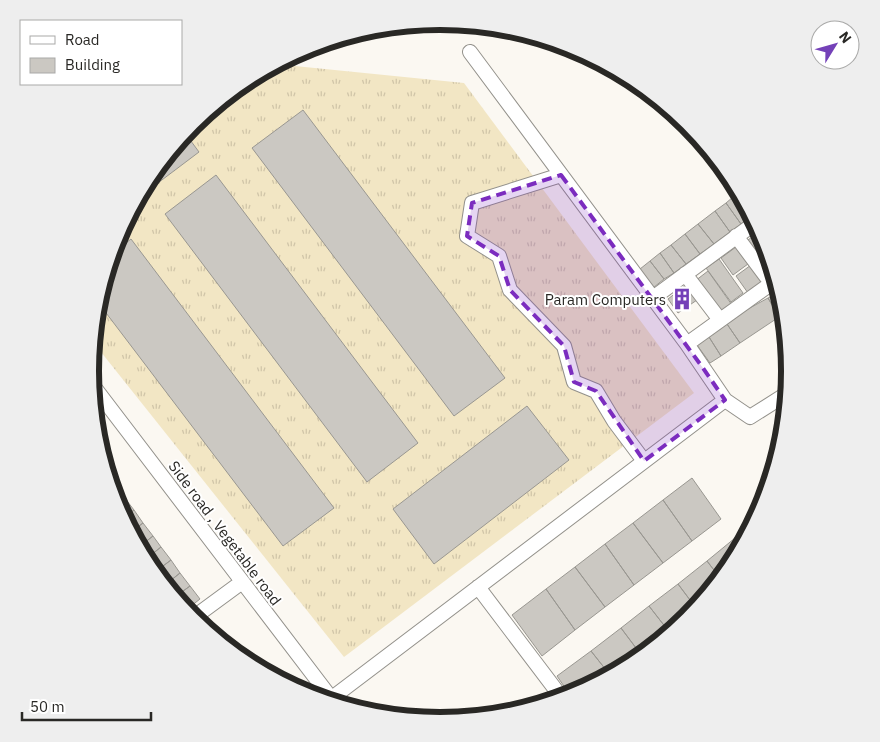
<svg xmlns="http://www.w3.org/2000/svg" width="880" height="742" font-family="'IBM Plex Sans',sans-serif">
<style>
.grass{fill:url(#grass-tufts)}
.building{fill:#cbc8c2;stroke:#999791}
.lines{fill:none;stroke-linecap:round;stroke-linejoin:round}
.street-casing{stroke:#93918b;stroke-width:16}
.street{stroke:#fff;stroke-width:14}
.marked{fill:#7b2cbf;fill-opacity:0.2;stroke:#7b2cbf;stroke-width:4;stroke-dasharray:10 6;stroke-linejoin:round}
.labels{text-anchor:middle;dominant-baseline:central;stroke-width:4;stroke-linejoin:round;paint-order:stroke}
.poi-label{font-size:15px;fill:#292825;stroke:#fff;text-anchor:end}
.street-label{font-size:15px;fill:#292825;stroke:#fff}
.rim{fill:none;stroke:#292825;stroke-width:6}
</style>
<defs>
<pattern id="grass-tufts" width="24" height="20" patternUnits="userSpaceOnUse" patternTransform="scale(1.25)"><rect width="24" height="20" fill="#f2e6c4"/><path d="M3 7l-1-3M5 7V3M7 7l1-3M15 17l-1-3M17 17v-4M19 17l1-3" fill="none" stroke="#d0c5a8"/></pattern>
</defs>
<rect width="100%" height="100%" fill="#fbf8f2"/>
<!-- grass -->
<path class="grass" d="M275 64 464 83 694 393 344 657 93 342 97 302 117 237 149 176 193 123 246 80Z"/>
<!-- building -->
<path class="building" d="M303 110 505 378 454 416 252 148Z
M185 133 199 152 138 198 149 176Z
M216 175 418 443 367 482 165 214Z
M739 193 752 216 749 218 733 197Z
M733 197 749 218 741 224 726 203Z
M726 203 741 224 730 232 715 211Z
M715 211 730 232 714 244 698 224Z
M698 224 714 244 700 254 685 234Z
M760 231 773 269 769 272 748 240Z
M685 234 700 254 686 264 671 245Z
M131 239 334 508 283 546 97 301 112 254Z
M671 245 686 264 674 273 660 253Z
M736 247 748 264 733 275 721 258Z
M660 253 674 273 664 279 650 261Z
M719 259 743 293 731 302 706 268Z
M650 261 664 279 648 292 635 273Z
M751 265 763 282 748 293 736 276Z
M708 271 732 305 719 314 695 281Z
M686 285 697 300 678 313 668 299Z
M780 292 784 314 779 317 768 298Z
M768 298 779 317 740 343 727 324 748 309Z
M727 324 740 343 721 356 709 337Z
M709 337 721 356 710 363 697 345Z
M527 406 569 460 434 564 393 509Z
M692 478 721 519 692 541 663 500Z
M114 484 124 497 116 503 111 487Z
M124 497 134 510 124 518 116 503Z
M663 500 692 541 663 563 633 523Z
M134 510 143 523 131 532 124 518Z
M143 523 153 536 139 547 131 532Z
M633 523 663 563 634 585 605 544Z
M153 536 161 547 146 559 139 547Z
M735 538 741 547 731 566 720 578 707 561Z
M605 544 634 585 605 607 575 567Z
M161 547 171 560 155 572 146 559Z
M171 560 180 573 165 585 155 572Z
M707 561 720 578 696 608 678 584Z
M575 567 605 607 575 630 546 589Z
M180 573 190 586 175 597 165 585Z
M678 584 696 608 687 619 670 633 649 606Z
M190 586 200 599 186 610 175 597Z
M546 589 575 630 542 656 512 615Z
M649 606 670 633 642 656 621 628Z
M621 628 642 656 634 662 610 675 591 651Z
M227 640 240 657 223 643Z
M591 651 610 675 570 695 557 676Z"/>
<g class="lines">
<!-- street casing -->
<g class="street-casing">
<path id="street" d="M470 52 687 344 725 400 750 417 788 393
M561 175 472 203 467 236 499 256 510 290 564 346 574 382 596 391 614 421 644 461
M736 236 771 283
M685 274 720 320
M653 298 755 223
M687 344 776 280
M91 383 334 702
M478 587 562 698
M193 618 242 582
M328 701 725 400"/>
</g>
<!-- street -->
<use href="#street" class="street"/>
</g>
<!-- marked area -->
<path class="marked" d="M561 175 703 368 725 400 644 461 596 391 574 382 564 346 510 290 499 256 467 236 472 203Z"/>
<!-- icons -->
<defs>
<g id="building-bare" transform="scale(1.725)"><path d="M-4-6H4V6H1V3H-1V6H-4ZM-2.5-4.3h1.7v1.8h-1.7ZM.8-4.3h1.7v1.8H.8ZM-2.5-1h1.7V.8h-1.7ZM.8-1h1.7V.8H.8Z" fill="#7441b8" stroke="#fff" stroke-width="2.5" paint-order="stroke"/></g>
</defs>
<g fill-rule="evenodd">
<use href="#building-bare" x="682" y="299"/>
</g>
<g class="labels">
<!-- poi labels -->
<g class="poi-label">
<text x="666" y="299">Param Computers</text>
</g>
<!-- street labels -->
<g class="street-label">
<text transform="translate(225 533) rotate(53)">Side road , Vegetable road</text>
</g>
</g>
<!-- crop -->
<path d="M0 0H880V742H0ZM99 371a341 341 0 1 1 682 0a341 341 0 1 1-682 0Z" fill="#eee" fill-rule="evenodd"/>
<path class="rim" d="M99 371a341 341 0 1 1 682 0a341 341 0 1 1-682 0Z"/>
<!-- legend -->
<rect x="20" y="20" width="162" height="65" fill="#ffffff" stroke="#a9a9a8"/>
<rect x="30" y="36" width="25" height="8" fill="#ffffff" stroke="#a9a9a8"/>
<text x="65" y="45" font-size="15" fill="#292825">Road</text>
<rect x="30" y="58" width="25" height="15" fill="#cbc8c2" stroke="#a9a9a8"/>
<text x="65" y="70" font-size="15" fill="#292825">Building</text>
<!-- north arrow -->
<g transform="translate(835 45) rotate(53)"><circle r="24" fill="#ffffff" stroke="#a9a9a8"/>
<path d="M0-4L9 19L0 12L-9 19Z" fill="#7441b8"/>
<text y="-8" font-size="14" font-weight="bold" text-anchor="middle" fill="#292825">N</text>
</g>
<!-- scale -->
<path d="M22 712v8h129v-8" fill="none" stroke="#292825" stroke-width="2.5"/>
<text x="30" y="712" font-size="15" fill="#292825" stroke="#ffffff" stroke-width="4" paint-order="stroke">50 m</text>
</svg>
